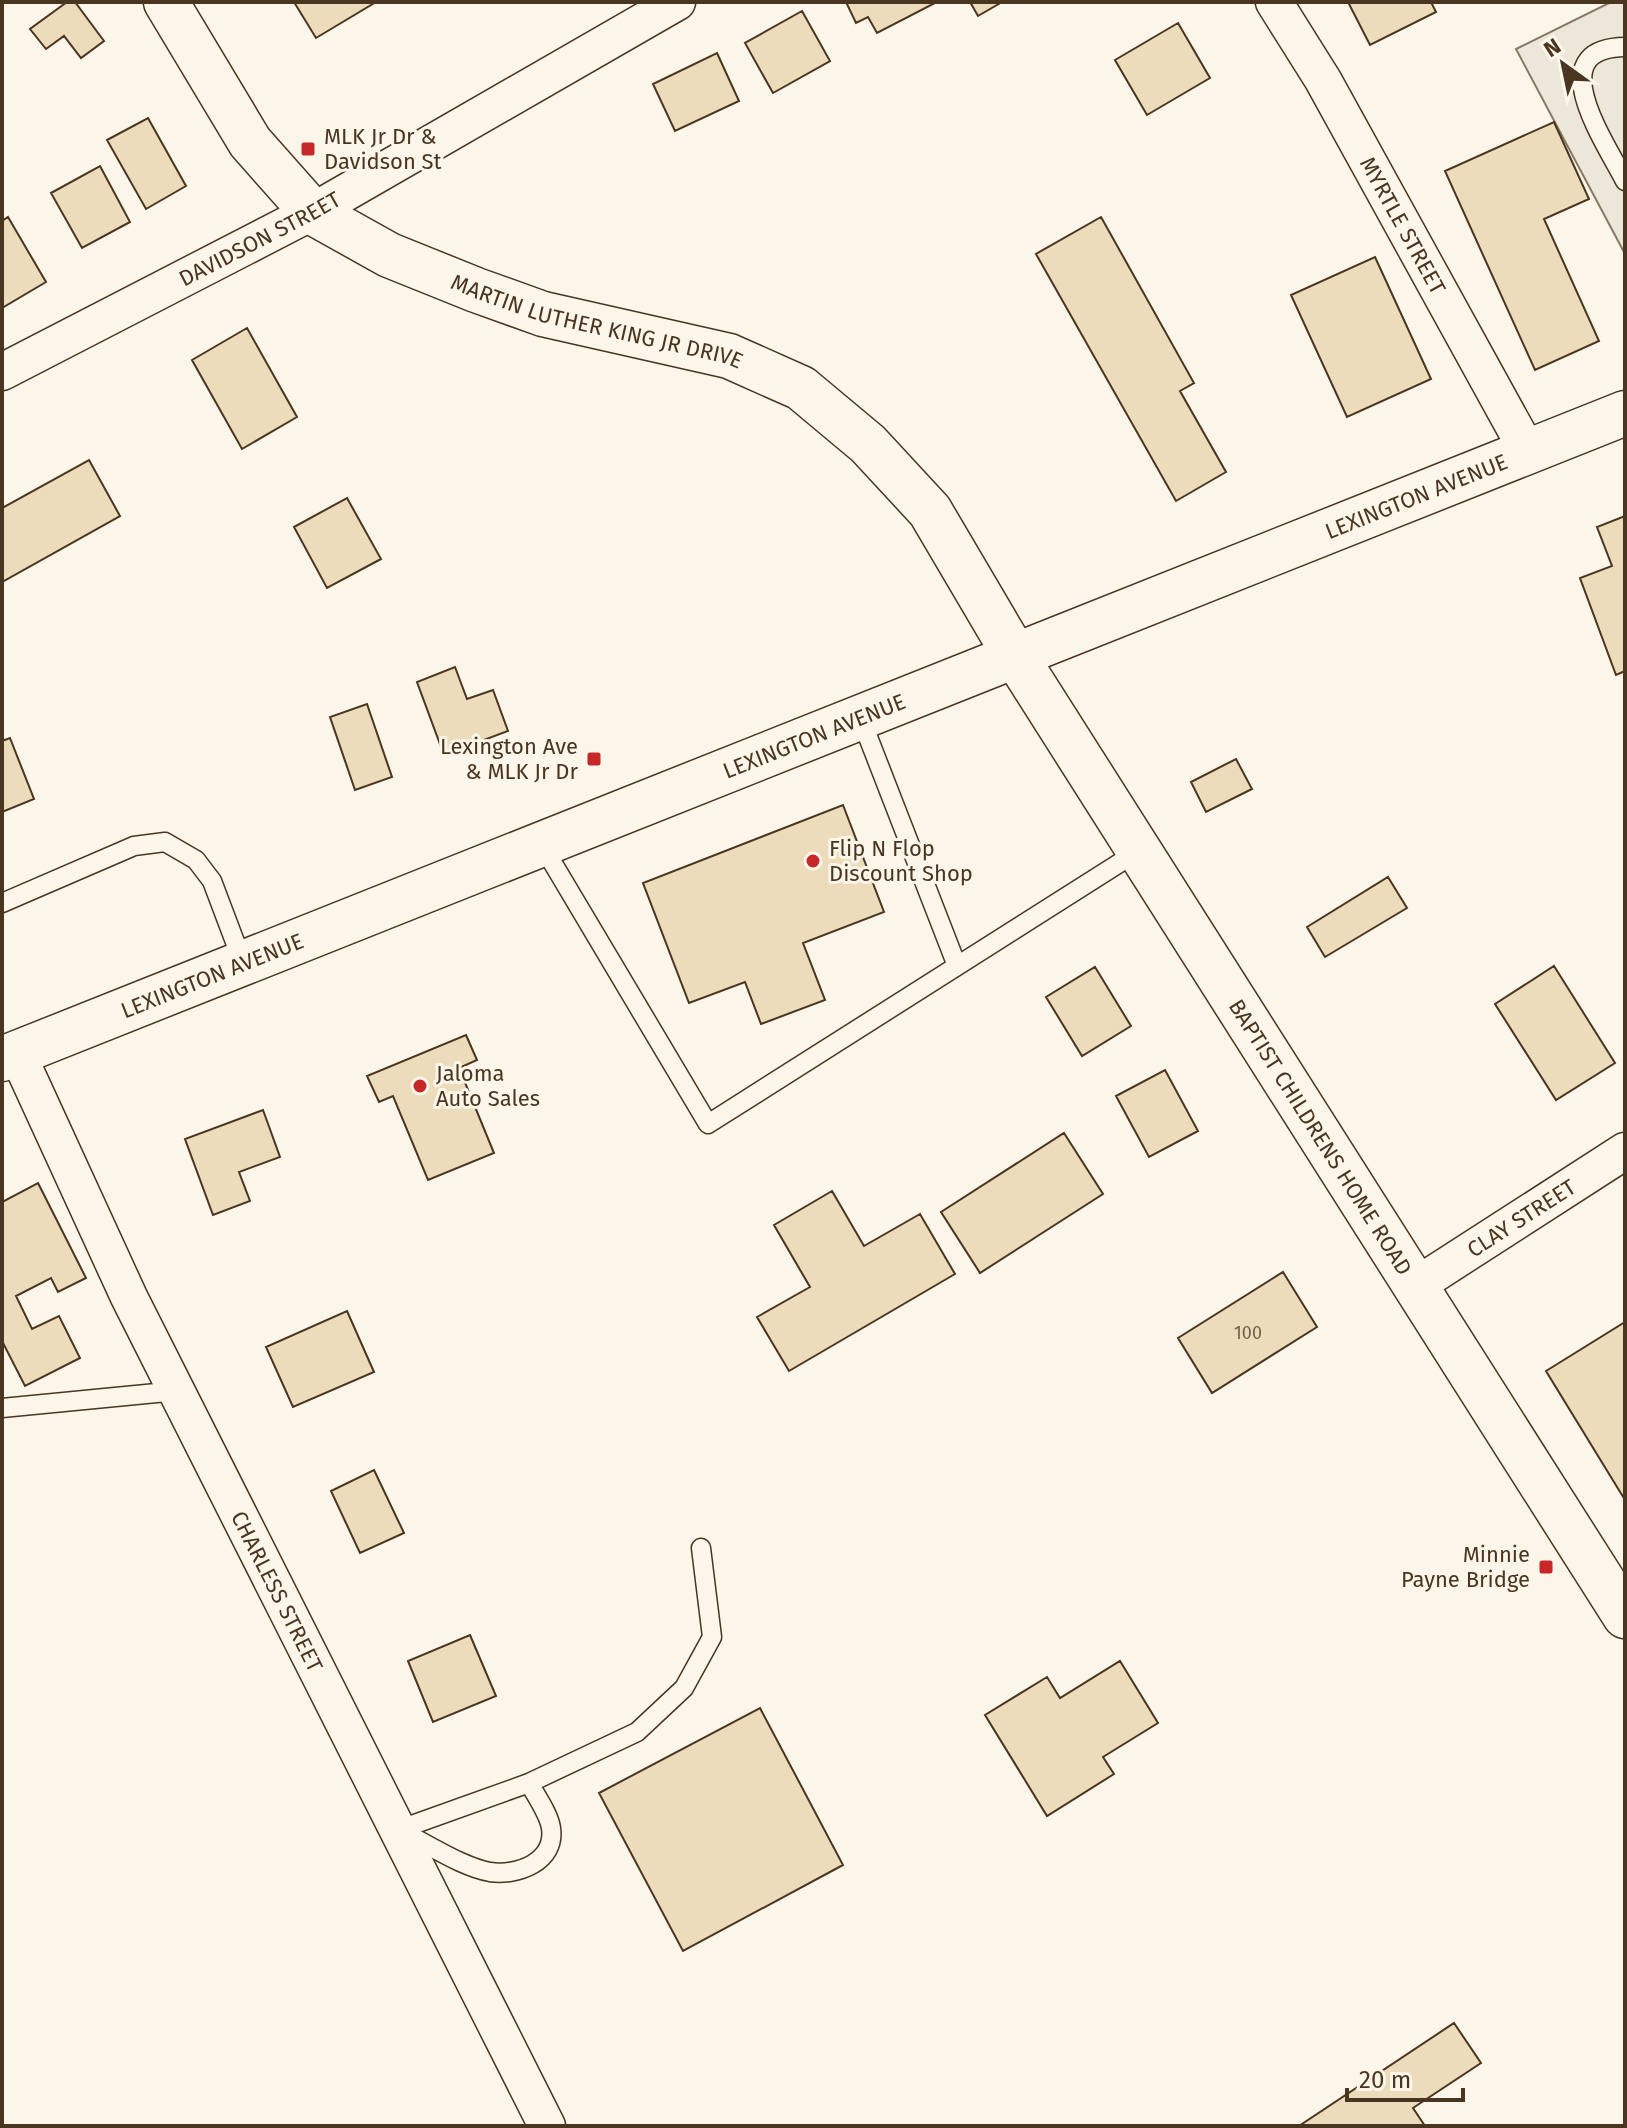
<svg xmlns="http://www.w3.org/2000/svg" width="1627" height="2128" font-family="'Fira Sans',sans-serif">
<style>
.parking{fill:#ede7d9;stroke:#887966;stroke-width:2}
.building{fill:#ecdcbc;stroke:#4a3520;stroke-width:2}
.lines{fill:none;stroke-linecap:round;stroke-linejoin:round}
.service-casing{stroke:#4a3520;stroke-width:21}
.minor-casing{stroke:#4a3520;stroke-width:39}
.tertiary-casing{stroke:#4a3520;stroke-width:47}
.secondary-casing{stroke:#4a3520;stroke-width:47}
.service{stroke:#fbf6e9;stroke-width:18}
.minor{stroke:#fbf6e9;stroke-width:36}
.tertiary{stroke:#fbf6e9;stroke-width:44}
.secondary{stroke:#fbf6e9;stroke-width:44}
.poi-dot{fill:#c62828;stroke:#fbf6e9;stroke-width:3}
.labels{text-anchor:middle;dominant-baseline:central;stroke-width:6;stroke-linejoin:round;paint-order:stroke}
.number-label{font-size:18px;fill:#725f47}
.poi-label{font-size:22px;fill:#4a3520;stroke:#fbf6e9;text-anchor:start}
.street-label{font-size:22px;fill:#4a3520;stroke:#fbf6e9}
</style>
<rect width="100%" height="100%" fill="#fbf6e9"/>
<!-- parking -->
<path class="parking" d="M1611 2H1625V254L1516 49Z"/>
<!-- building -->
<path class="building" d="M67 2H75L104 41 81 58 64 36 46 49 30 29Z
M294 2H376L316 38Z
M846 2H934L935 3 877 33 868 17 856 23Z
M970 2H1002L978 16Z
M1348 2H1431L1436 12 1370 45Z
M802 11 830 61 773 93 745 43Z
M1178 23 1210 78 1147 115 1115 60Z
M717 53 739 101 675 131 653 84Z
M148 118 186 186 146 209 107 140Z
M1554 122 1589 199 1544 219 1599 341 1535 370 1445 171Z
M100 166 130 222 82 248 51 193Z
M8 217 46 282 2 308V221Z
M1101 217 1194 383 1180 391 1226 472 1176 501 1036 254Z
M1375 257 1431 379 1347 417 1291 295Z
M247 328 297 417 242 449 192 360Z
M89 460 120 516 2 582V508Z
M347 498 381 559 327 588 294 527Z
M1625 516V671L1616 675 1580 578 1612 566 1597 527Z
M455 667 467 699 493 690 508 731 444 755 417 682Z
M367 704 392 777 355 790 330 717Z
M10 738 34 799 2 812V741Z
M1236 759 1252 789 1206 812 1191 782Z
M843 805 884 912 803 943 825 1000 761 1024 745 982 689 1003 643 883Z
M1388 877 1407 908 1325 957 1307 927Z
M1554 966 1615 1063 1556 1100 1495 1004Z
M1095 967 1131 1026 1082 1056 1046 997Z
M466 1035 477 1060 459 1068 494 1153 428 1180 393 1096 379 1102 367 1076Z
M1165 1070 1198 1131 1149 1157 1116 1096Z
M263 1110 280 1157 239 1172 250 1201 213 1215 185 1139Z
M1064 1133 1103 1194 980 1273 941 1212Z
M38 1183 86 1278 58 1292 51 1278 16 1296 32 1329 59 1316 80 1358 25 1386 2 1341V1202Z
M832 1191 864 1246 920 1214 955 1274 789 1371 757 1317 810 1287 774 1225Z
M1283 1272 1317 1327 1212 1393 1178 1338Z
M347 1311 374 1372 293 1407 266 1347Z
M1625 1322V1500L1546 1371Z
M374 1470 404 1533 360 1553 331 1491Z
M470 1635 496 1696 433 1722 408 1661Z
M1120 1661 1158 1723 1103 1757 1114 1774 1047 1816 985 1715 1047 1677 1060 1698Z
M760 1708 843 1865 683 1951 599 1793Z
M1454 2023 1481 2063 1413 2108 1425 2126H1299Z"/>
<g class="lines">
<!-- service casing -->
<g class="service-casing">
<path id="service" d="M1625 47C1539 48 1606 143 1625 181
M861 719 957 966
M542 845 708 1124 1140 850
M2 903 134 846 165 842 196 860 212 881 243 963
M2 1408 177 1391
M398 1830 529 1783 637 1732 684 1688 712 1637 701 1548
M404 1833C430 1845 462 1867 490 1872 517 1876 556 1862 551 1828 549 1814 536 1796 529 1783"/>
</g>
<!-- minor casing -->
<g class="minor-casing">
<g id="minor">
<path id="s1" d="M1274 2 1323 80 1527 450"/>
<path id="s2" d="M2 372 312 212 677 2"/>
<path id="s3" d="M17 1053 129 1297 547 2126"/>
<path id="s4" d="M1417 1285 1625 1151"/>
</g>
</g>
<!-- tertiary casing -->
<g class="tertiary-casing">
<g id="tertiary">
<path id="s5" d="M166 2 250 142 312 212 389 255 476 290 543 314 729 356 801 388 868 444 930 511 1016 657 1625 1616"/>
</g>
</g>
<!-- secondary casing -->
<g class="secondary-casing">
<g id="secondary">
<path id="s6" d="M2 1059 1625 413"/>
</g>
</g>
<!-- service -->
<use href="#service" class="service"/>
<!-- minor -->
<use href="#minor" class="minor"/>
<!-- tertiary -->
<use href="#tertiary" class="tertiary"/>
<!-- secondary -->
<use href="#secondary" class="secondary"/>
</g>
<!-- markers -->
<g class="poi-dot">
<rect x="300" y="141" width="16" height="16" rx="4"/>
<rect x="586" y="751" width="16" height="16" rx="4"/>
<circle cx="813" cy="861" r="8"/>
<circle cx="420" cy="1086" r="8"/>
<rect x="1538" y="1559" width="16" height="16" rx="4"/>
</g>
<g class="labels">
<!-- number labels -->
<g class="number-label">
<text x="1248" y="1333">100</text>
</g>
<!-- poi labels -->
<g class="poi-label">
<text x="324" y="136">MLK Jr Dr &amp;<tspan x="324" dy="25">Davidson St</tspan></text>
<text x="578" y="746" text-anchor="end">Lexington Ave<tspan x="578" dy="25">&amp; MLK Jr Dr</tspan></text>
<text x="829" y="848">Flip N Flop<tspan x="829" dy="25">Discount Shop</tspan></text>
<text x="436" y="1073">Jaloma<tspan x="436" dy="25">Auto Sales</tspan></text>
<text x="1530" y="1554" text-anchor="end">Minnie<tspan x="1530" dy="25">Payne Bridge</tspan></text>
</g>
<!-- street labels -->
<g class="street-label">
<text stroke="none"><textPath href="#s1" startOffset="258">MYRTLE STREET</textPath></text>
<text stroke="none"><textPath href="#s2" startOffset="290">DAVIDSON STREET</textPath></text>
<text stroke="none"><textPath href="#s5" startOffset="564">MARTIN LUTHER KING JR DRIVE</textPath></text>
<text stroke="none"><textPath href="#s6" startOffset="1522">LEXINGTON AVENUE</textPath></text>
<text stroke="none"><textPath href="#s6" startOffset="874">LEXINGTON AVENUE</textPath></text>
<text stroke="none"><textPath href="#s6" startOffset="226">LEXINGTON AVENUE</textPath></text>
<text stroke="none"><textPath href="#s5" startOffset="1696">BAPTIST CHILDRENS HOME ROAD</textPath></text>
<text stroke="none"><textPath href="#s4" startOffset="124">CLAY STREET</textPath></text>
<text stroke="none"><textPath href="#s3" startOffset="598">CHARLESS STREET</textPath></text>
</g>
</g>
<!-- border -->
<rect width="1627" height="2128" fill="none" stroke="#4a3520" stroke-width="8"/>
<!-- north arrow -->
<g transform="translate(1563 64) rotate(327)" stroke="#fbf6e9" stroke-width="6" paint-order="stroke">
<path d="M0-6L14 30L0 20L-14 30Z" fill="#4a3520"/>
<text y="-12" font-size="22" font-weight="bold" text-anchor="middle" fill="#4a3520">N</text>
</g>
<!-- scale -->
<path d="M1347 2088v12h116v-12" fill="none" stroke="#4a3520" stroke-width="4"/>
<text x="1359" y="2088" font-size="24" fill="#4a3520" stroke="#fbf6e9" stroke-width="6" paint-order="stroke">20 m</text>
</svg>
